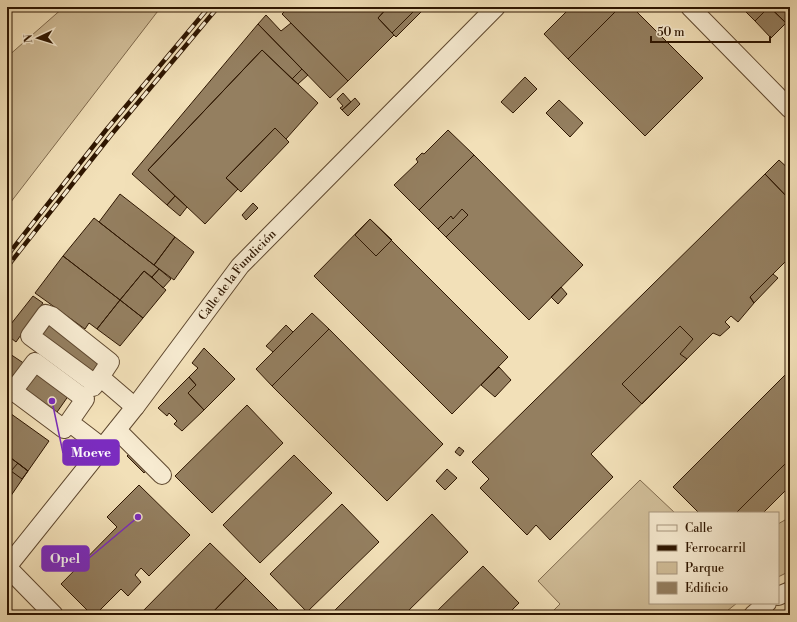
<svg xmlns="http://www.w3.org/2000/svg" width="797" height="622" font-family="'Libre Bodoni',serif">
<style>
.green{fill:#d1be99;stroke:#806a4d}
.building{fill:#947f60;stroke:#2e1601}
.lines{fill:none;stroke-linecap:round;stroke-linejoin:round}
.minor-casing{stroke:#5f482f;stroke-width:20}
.minor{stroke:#f7ebd1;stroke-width:18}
.rail-casing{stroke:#2e1601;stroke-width:4.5}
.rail{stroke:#f7ebd1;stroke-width:3;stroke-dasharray:9;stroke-linecap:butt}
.labels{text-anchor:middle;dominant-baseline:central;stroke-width:4;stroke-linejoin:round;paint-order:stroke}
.street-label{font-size:12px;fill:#2e1601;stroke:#f7ebd1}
.leader{fill:none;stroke:#7b2cbf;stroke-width:1.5}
.callout-dot{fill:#7b2cbf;stroke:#f7ebd1;stroke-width:1.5}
.callout{fill:#7b2cbf;stroke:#7b2cbf;stroke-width:1.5}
.callout-label{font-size:13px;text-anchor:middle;font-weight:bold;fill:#fff}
</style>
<rect width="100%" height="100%" fill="#f2e0b8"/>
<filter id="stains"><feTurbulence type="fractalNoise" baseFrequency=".005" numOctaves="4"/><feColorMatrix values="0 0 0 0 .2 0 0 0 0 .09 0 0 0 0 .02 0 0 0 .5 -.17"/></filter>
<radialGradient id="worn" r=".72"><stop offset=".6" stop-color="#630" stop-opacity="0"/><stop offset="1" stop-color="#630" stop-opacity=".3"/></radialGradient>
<!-- green -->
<path class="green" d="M64 7H161L7 207V57Z
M640 480 675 513H650V603H737L722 615H549L560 604 538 581Z
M790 517V571L778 577V524Z"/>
<!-- building -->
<path class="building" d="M289 7H388L378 18 394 35 348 81 282 14Z
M388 7H418L392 33 378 18Z
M418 7H426L396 37 392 33Z
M571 7H620L568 59 544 34Z
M620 7H632L703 78 645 136 568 59Z
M741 7H769L755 21Z
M769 7 786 23 771 38 755 21Z
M770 7H790V19L786 23Z
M266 15 281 31 291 23 348 81 330 98 258 24Z
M258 24 302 69 292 79 262 50 148 170 175 196 167 205 132 174Z
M262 50 318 103 286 139 275 128 226 178 238 189 205 224 148 170Z
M302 69 308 75 298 84 292 79Z
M525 77 537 89 513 113 501 102Z
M343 93 351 102 342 110 340 108 343 106 337 99Z
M355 98 360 104 348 116 342 110Z
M559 100 583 123 570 137 546 113Z
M275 128 289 142 241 192 226 178Z
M448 130 474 155 419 210 394 185 418 162 416 159 422 153 424 154Z
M474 155 583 265 529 320 419 210Z
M779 160 790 170V200L765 174Z
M765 174 790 200V257L750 297 754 303 738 322 731 316 725 322 730 327 720 336 713 333 591 454 613 477 550 540 536 525 527 535 480 488 489 479 472 462Z
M120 194 175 237 154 265 99 222Z
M175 196 187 207 180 216 167 205Z
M253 203 258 208 246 220 242 215Z
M462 209 468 215 446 237 438 229 451 216 453 219Z
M94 218 159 269 152 277 144 271 120 300 63 256Z
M370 219 508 357 452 414 314 276Z
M370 219 392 240 376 256 355 235Z
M175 237 194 252 174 280 154 265Z
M63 256 120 300 97 329 89 323 85 329 35 293Z
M159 269 171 279 163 288 152 277Z
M144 271 166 290 143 318 120 300Z
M773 274 778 278 754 303 750 297Z
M561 287 567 294 558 304 551 297Z
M33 296 43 303 16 342 7 335V329Z
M120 300 143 318 120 346 97 329Z
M312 313 329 329 272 386 256 369Z
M46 321 101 360 92 372 38 334Z
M286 325 293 332 273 352 266 346Z
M680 326 693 339 680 354 687 359 642 404 622 384Z
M329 329 443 444 387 501 272 386Z
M204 348 235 379 204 410 188 393 196 385 189 377 198 368 192 363Z
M7 352 25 364 11 383 7 380Z
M499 367 511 380 495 397 481 385Z
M31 370 69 395 55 415 18 388Z
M790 370V486L763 513H699L673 487Z
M189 377 196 385 188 393 204 410 182 431 174 424 177 421 169 413 167 416 158 408Z
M247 405 283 443 212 513 175 476Z
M7 411 49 441 28 471 7 455Z
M459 447 464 451 460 456 455 452Z
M130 453 147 469 144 473 127 456Z
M7 455 28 471 8 500 7 499Z
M294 455 332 493 260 563 223 525Z
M790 459V486L763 513H736Z
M18 463 28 471 22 479 11 471Z
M447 469 457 478 445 490 436 481Z
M139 485 190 535 149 576 141 568 135 575 141 582 128 596 121 589 95 615H92L61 584 117 527 107 517Z
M342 504 379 542 307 612 270 574Z
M432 514 468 552 404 615H330Z
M210 543 246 578 210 615H139Z
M483 566 519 603 507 615H433Z
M246 578 283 615H210Z"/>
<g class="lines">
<!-- minor casing -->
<g class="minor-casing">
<g id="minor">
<path d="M690 7 790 109"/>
<path d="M95 384 30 336 46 314 52 316 110 362 100 377"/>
<path d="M93 387 100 377 135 407"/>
<path d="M69 422 85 399 35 362 13 391 64 429 69 422 103 448"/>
<path d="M117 430 162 475"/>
<path id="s1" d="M7 567 135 407 240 266 496 7"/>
<path d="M7 567 54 615"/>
<path d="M778 596 790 591"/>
<path d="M753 615 767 603"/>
</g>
</g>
<!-- minor -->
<use href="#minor" class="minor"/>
<!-- rail casing -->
<g class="rail-casing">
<path id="rail" d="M7 256 106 130 209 7
M7 267 111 135 218 7"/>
</g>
<!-- rail -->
<use href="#rail" class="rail"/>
</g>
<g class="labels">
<!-- street labels -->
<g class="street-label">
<text stroke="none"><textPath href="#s1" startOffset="372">Calle de la Fundición</textPath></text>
</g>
</g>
<!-- callouts -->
<path class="leader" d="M52 401L63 453M138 517L89 558"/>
<g class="callout-dot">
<circle cx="52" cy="401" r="4"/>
<circle cx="138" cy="517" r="4"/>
</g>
<g class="callout">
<rect x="63" y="440" width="56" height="25" rx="4"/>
<rect x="42" y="546" width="47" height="25" rx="4"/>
</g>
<g class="callout-label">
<text x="91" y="457">Moeve</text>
<text x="65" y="563">Opel</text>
</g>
<!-- margin -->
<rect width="797" height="622" fill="none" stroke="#f2e0b8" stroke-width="24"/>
<rect x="8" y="8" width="781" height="606" fill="none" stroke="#2e1601" stroke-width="2"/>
<rect x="12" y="12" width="773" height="598" fill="none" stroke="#2e1601"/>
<!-- legend -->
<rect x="649" y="512" width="130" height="92" fill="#f7ebd1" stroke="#a7967e"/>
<rect x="657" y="525" width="20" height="6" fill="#f7ebd1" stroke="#a7967e"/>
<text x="685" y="532" font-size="12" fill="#2e1601">Calle</text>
<rect x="657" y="545" width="20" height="6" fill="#2e1601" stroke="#a7967e"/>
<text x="685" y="552" font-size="12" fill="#2e1601">Ferrocarril</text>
<rect x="657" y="562" width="20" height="12" fill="#d1be99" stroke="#a7967e"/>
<text x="685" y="572" font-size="12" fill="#2e1601">Parque</text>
<rect x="657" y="582" width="20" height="12" fill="#947f60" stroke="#a7967e"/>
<text x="685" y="592" font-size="12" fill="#2e1601">Edificio</text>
<!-- north arrow -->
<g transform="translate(38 38) rotate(266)" stroke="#f7ebd1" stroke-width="3" paint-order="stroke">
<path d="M0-3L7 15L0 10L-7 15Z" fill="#2e1601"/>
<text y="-6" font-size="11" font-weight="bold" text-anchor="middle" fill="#2e1601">N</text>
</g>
<!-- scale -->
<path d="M651 36v6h119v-6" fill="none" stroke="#2e1601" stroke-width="2"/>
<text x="657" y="36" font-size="12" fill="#2e1601" stroke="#f7ebd1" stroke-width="3" paint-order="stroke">50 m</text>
<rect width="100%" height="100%" filter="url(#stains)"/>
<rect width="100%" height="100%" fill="url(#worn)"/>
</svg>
